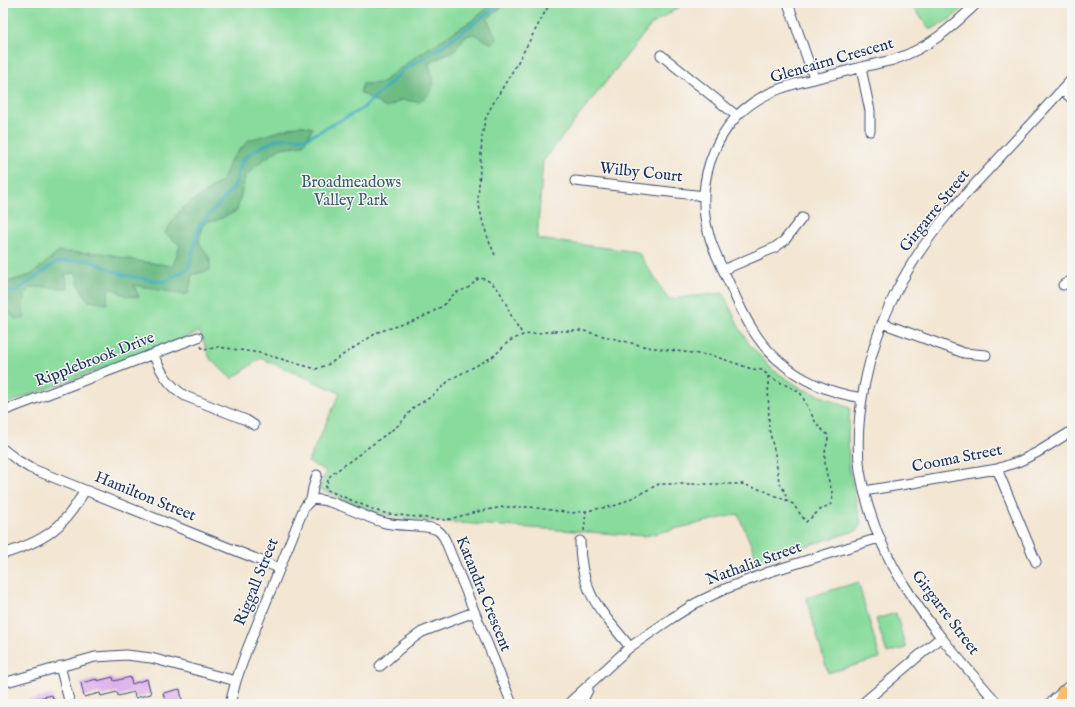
<svg xmlns="http://www.w3.org/2000/svg" width="1075" height="707" font-family="'IM FELL English',serif">
<style>
.green{fill:#88db9c;stroke:#52857d}
.forest{fill:#6ebb84;stroke:#447571}
.lines{fill:none;stroke-linecap:round;stroke-linejoin:round}
.stream{stroke:#41adbf;stroke-width:3}
.building{fill:#daaae8}
.minor-casing{stroke:#3b4a6f;stroke-width:11}
.major-casing{stroke:#3b4a6f;stroke-width:14}
.path{stroke:#3b4a6f;stroke-width:1.5;stroke-dasharray:3 3;stroke-linecap:butt}
.minor{stroke:#fff;stroke-width:9}
.major{stroke:#fdbc70;stroke-width:12}
.labels{text-anchor:middle;dominant-baseline:central;stroke-width:3;stroke-linejoin:round;paint-order:stroke}
.street-label{font-size:16px;fill:#1b2f5e;stroke:#f6f6f2}
.park-label{font-size:16px;fill:#365a6e;stroke:#f6f6f2}
</style>
<rect width="100%" height="100%" fill="#f6f6f2"/>
<filter id="ink" filterUnits="userSpaceOnUse"><feTurbulence type="fractalNoise" baseFrequency=".025" numOctaves="2"/><feDisplacementMap in="SourceGraphic" scale="8" xChannelSelector="R" yChannelSelector="G"/><feConvolveMatrix kernelMatrix="1 2 1 2 8 2 1 2 1" color-interpolation-filters="sRGB"/></filter>
<filter id="wash" filterUnits="userSpaceOnUse"><feTurbulence type="fractalNoise" baseFrequency=".012" numOctaves="4" result="noise"/><feDisplacementMap in="SourceGraphic" scale="16" xChannelSelector="R" yChannelSelector="G"/><feGaussianBlur stdDeviation="0.9" result="paint"/><feColorMatrix in="noise" values="0 0 0 0 0 0 0 0 0 0 0 0 0 0 0 0 0 1.4 0 .05"/><feComposite in="paint" operator="in"/></filter>
<g filter="url(#wash)">
<rect width="100%" height="100%" fill="#f3e6d2"/>
<!-- green -->
<path class="green" d="M3 3H686L651 25 543 161 537 239 638 252 668 299 723 293 739 327 749 344 773 370 801 388 850 408 848 434 849 469 861 522 858 530 758 561 738 514 645 536 431 521 406 519 380 514 319 489 326 471 308 462 340 393 261 358 232 379 210 359 200 332 3 405Z
M910 3H968L952 18 930 30Z
M858 582 880 658 828 673 806 598Z
M896 613 906 648 887 653 876 619Z"/>
<!-- forest -->
<path class="forest" d="M493 3H514L503 6 487 19 497 39 492 44 474 34 465 36 456 49 429 63C433 85 439 87 419 102L401 100 386 108 360 92 363 84 381 83 411 60 477 17Z
M300 125 313 128 303 145 281 148 259 163 245 177 237 211 215 221H209L202 226 199 242 210 259V270L192 275 189 293 184 295 134 285 139 297 127 296 109 287 107 304 89 301 79 286 76 273 65 274 68 288 31 287C22 298 21 305 25 318L17 320 8 312 3 310V283L31 275 59 252 102 253 138 261 173 266 180 245 165 233 180 210 223 180 231 159 249 140Z"/>
<g class="lines">
<!-- stream -->
<path class="stream" d="M3 291 15 292 57 262 88 260 124 275 164 282 189 268 199 226 234 187 242 161 253 151 277 139 307 138 362 109 405 69 441 47 502 3"/>
</g>
<g id="blocks">
<!-- building -->
<path class="building" d="M113 677 114 681 130 677 132 684 147 679 151 694 135 698 134 692 118 696 117 692 101 696 100 693 84 697 81 683 97 679V681Z
M180 689 183 704H166L163 693Z
M52 695 55 704H16V703Z"/>
</g>
</g>
<g filter="url(#ink)">
<use href="#blocks" fill-opacity="0" stroke="#3b4a6f" stroke-width="1"/>
<g class="lines">
<!-- minor casing -->
<g class="minor-casing">
<path id="minor" d="M788 3 814 78
M661 55 737 116
M861 68 870 111V131
M1062 90 1072 99
M575 181 704 196
M723 270 774 248 784 241 802 218
M1063 285 1072 280
M882 323 964 353 986 355
M153 354C161 372 168 385 185 396L246 420 254 425
M862 398C831 393 801 381 778 360 755 340 743 314 731 287 721 265 708 241 705 217 700 181 712 142 737 116 763 89 799 82 835 74 854 69 874 64 893 60 929 48 951 28 977 3
M3 411 198 337
M3 449 17 460 30 468 279 568
M997 469 1036 562
M864 491 997 469 1020 461 1038 452 1072 431
M311 500C327 496 364 517 382 522 396 527 426 524 437 530 442 533 444 537 446 542L512 704
M580 541C580 592 600 610 630 647
M3 554C45 541 64 528 85 490
M60 666 70 704
M380 666 405 644 422 632 474 612
M3 683 95 657 126 655 151 658 236 681
M570 702 630 647 672 618 696 603 725 589 769 572 879 538
M230 704 236 681 246 652 303 510 306 505 311 500 313 488 317 475
M581 704 588 690
M862 704 941 637
M998 704C966 667 932 630 906 588 883 552 867 513 860 471 856 443 859 414 864 387 878 316 906 264 951 210L1072 79
M1049 704 1072 683"/>
</g>
<!-- major casing -->
<g class="major-casing">
<path id="major" d="M1060 704 1063 692"/>
</g>
<!-- path -->
<path class="path" d="M495 255 489 241 483 223 478 201 482 137 485 120 491 107 518 62 550 3
M554 331H584L647 347 714 356 752 369 762 370 771 378 800 392 817 425 828 435C828 441 827 443 826 448 824 454 825 463 826 470 827 480 836 494 831 504L820 510 806 522 793 504 787 501 765 491 742 484H659L618 505 586 511 572 513 530 507H503L476 512 446 520 388 514 377 511 325 489 329 477 335 472 400 424 414 407 431 397 451 379 487 360 495 355 509 341 523 335Z
M201 346 203 350 219 347 260 353 316 369 329 364 378 332 416 320 429 314 444 305 455 293 468 288 479 278C498 280 504 300 511 315 514 322 519 328 523 335
M768 376 769 429 775 454 779 482 785 492 787 501
M584 531 586 511"/>
<!-- minor -->
<use href="#minor" class="minor"/>
<!-- major -->
<use href="#major" class="major"/>
</g>
</g>
<g class="labels">
<!-- street labels -->
<g class="street-label">
<text transform="translate(832 61) rotate(-16)">Glencairn Crescent</text>
<text transform="translate(641 173) rotate(6)">Wilby Court</text>
<text transform="translate(935 211) rotate(-51)">Girgarre Street</text>
<text transform="translate(95 360) rotate(-21)">Ripplebrook Drive</text>
<text transform="translate(957 459) rotate(-11)">Cooma Street</text>
<text transform="translate(145 497) rotate(22)">Hamilton Street</text>
<text transform="translate(754 564) rotate(-20)">Nathalia Street</text>
<text transform="translate(257 582) rotate(-68)">Riggall Street</text>
<text transform="translate(483 594) rotate(68)">Katandra Crescent</text>
<text transform="translate(945 613) rotate(53)">Girgarre Street</text>
</g>
<!-- park labels -->
<g class="park-label">
<text x="351" y="183">Broadmeadows<tspan x="351" dy="18">Valley Park</tspan></text>
</g>
</g>
<!-- margin -->
<rect width="1075" height="707" fill="none" stroke="#f6f6f2" stroke-width="16"/>
</svg>
